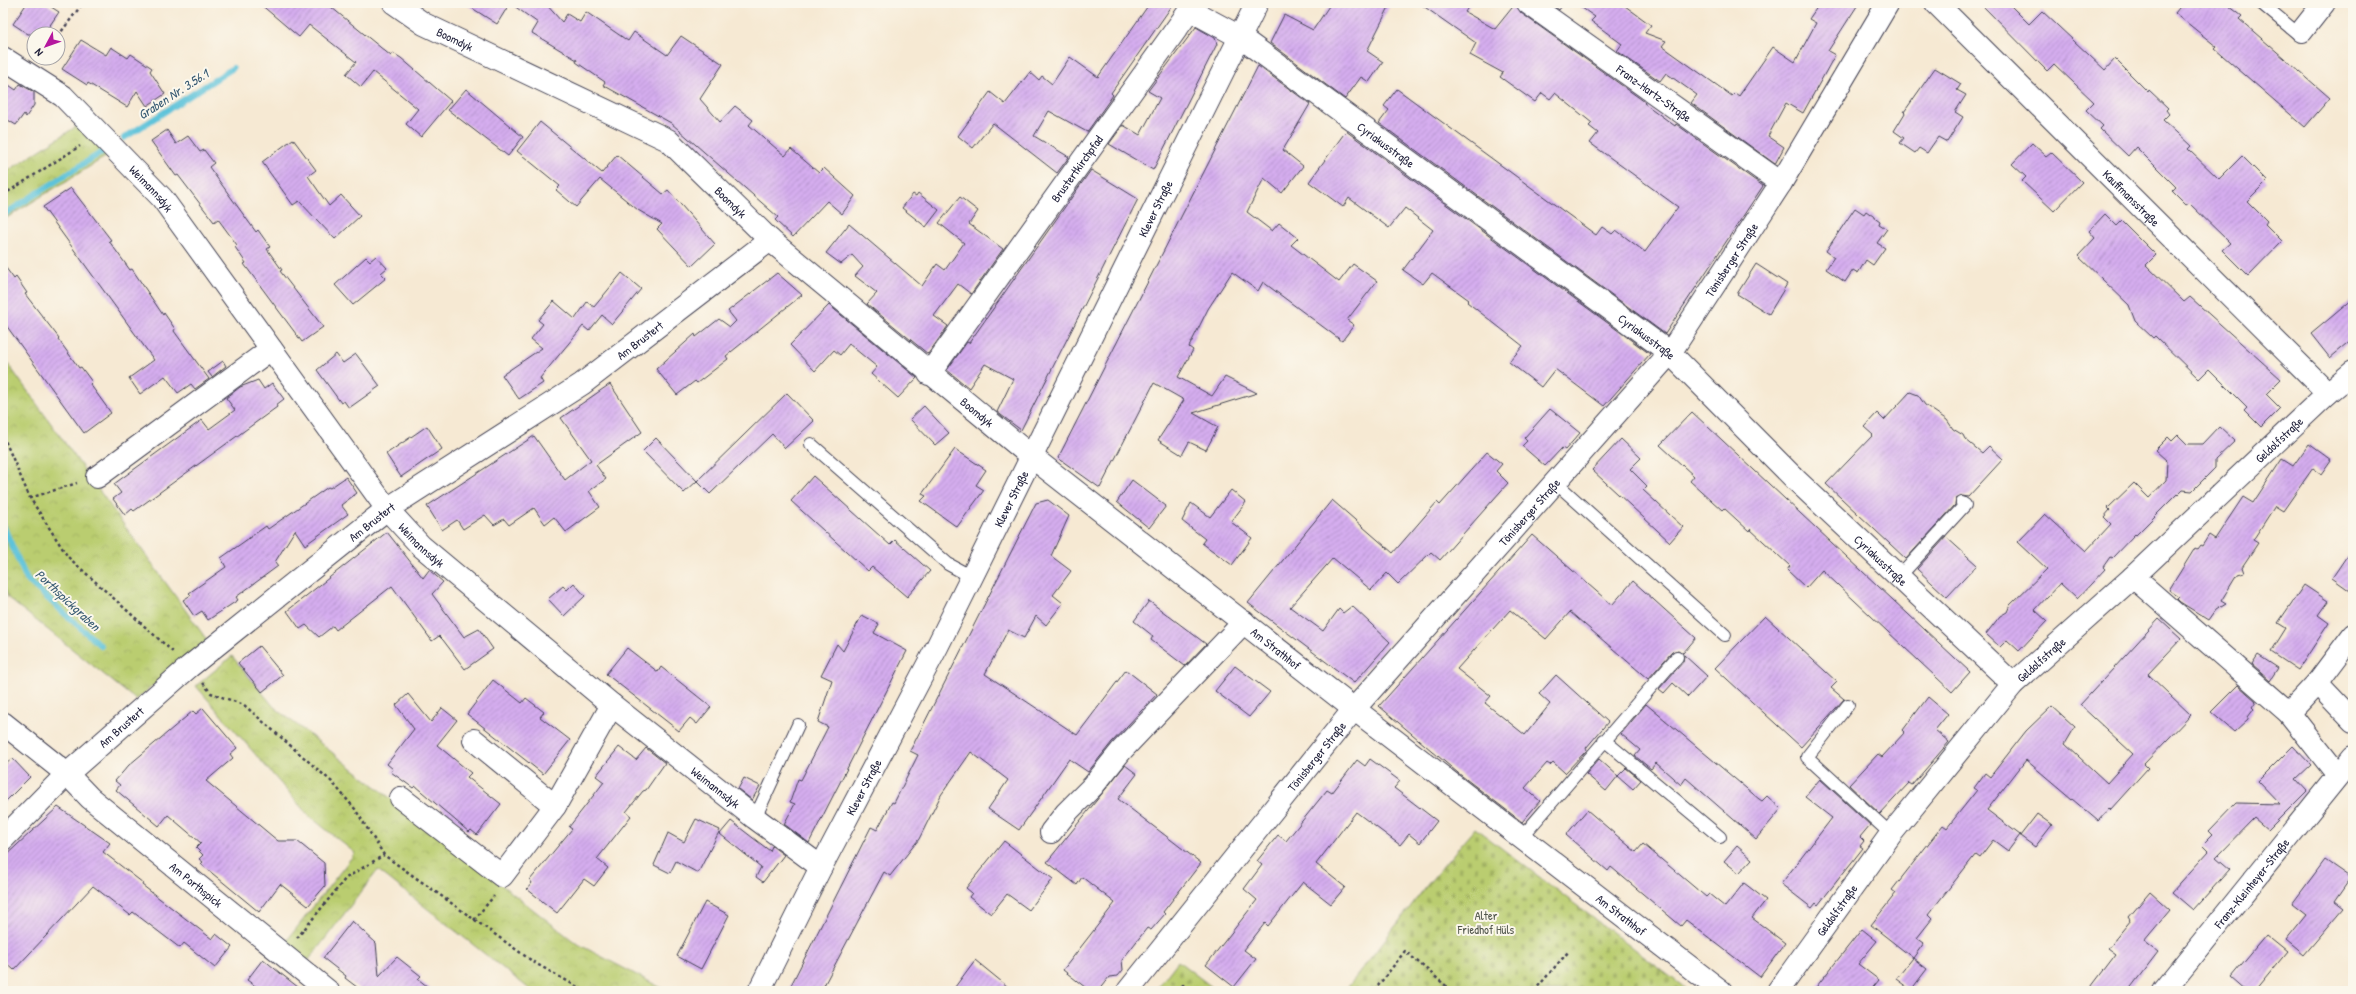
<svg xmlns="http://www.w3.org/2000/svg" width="2356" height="994" font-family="'Patrick Hand',sans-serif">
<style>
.cemetery{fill:url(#cemetery-stones);stroke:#6e7856}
.park{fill:url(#park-crowns);stroke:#6e7856}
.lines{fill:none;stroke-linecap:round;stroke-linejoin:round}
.stream{stroke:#5dc3da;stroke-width:6}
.building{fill:url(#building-hatch)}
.service-casing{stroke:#424052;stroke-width:14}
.minor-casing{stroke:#424052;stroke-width:24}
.tertiary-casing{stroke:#424052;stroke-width:24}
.path{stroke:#424052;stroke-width:2.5;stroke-dasharray:3 3;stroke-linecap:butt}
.service{stroke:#fff;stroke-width:12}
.minor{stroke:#fff;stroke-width:22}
.tertiary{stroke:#fff;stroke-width:22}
.labels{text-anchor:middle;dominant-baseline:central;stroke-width:4;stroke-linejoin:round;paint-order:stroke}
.street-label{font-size:12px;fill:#22223b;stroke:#fbf7ec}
.park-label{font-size:12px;fill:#50554b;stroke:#fbf7ec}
.water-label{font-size:13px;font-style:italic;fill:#375a73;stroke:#fbf7ec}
</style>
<defs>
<pattern id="cemetery-stones" width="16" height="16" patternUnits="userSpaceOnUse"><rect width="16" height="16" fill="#bacd70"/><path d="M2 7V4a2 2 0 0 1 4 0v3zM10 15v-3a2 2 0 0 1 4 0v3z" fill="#a0b062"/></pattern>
<pattern id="park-crowns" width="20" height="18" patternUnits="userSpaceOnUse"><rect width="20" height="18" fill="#bacd70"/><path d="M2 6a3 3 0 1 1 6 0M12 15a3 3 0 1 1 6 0" fill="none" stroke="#a0b062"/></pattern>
<pattern id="building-hatch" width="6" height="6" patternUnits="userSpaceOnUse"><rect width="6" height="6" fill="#d5adef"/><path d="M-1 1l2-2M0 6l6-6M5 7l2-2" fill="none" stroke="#ac8cc3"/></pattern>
</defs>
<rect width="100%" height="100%" fill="#fbf7ec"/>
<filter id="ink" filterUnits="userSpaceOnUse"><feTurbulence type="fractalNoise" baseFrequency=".025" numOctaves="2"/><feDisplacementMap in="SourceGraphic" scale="8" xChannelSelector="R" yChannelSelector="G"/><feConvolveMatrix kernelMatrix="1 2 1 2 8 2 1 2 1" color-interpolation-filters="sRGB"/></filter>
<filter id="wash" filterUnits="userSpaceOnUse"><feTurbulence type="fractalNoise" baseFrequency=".012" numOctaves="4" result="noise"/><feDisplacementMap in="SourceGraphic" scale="16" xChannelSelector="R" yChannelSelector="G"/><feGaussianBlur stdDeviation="0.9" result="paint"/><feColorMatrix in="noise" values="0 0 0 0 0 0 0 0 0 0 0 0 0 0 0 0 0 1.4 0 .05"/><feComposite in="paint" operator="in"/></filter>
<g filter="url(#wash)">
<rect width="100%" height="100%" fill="#f6e9d3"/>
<!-- cemetery -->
<path class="cemetery" d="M1475 828 1689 991H1345L1428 884Z
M1178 961 1217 991H1155Z"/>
<!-- park -->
<path class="park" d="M80 124 110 154 3 220V174Z
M3 357 207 640 136 700 8 598 3 584Z
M232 656 274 707 576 943 667 991H532L378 870 308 961 285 943 355 853 308 815 196 686Z"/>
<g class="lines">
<!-- stream -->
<path class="stream" d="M124 138 233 68
M3 215 102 152
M3 525 27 580 101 646"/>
</g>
<g id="blocks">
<!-- building -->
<path class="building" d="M27 3H45L59 12 44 34H28L13 24Z
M259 3H326L391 56 393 53 401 58 451 101 421 137 406 124 418 109 406 99 373 72 361 87 346 74 356 62 309 25 299 37Z
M464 3H545L562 22 567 14 580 22 586 12 628 41 634 32 667 55 681 36 723 64 700 99 720 122 735 106 753 120 749 125 785 156 791 149 819 173 824 168 855 196 842 214 827 201 793 237 775 220 778 217 671 123 603 85 605 82 576 62 577 60 532 33 538 23 510 3 497 24Z
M1150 3H1174L1111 93 1113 95 1087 132 1049 111 1034 136 1069 157 1057 173 993 123 973 148 958 136 990 92 1005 104 1030 72 1039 80 1042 76 1052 84 1070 57 1098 77Z
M1331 3H1391L1367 51 1383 62 1369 82 1361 77 1345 99 1270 43 1284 15 1313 30Z
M1419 3H1471L1465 12 1495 29 1516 3 1521 13 1645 102 1644 103 1675 126 1676 124 1763 186 1665 334 1379 123 1389 110 1384 106 1397 89 1596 235 1602 227 1612 234 1616 230 1645 252 1678 207 1590 143 1598 133 1589 126 1592 123 1555 93 1550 99 1542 93 1535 102 1500 77 1503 73 1470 55 1476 43Z
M1550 3H1564L1559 10Z
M1575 3H1621L1651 25 1645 33 1666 41 1662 46 1732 96 1735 93 1739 96 1773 47 1795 62 1816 23 1809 19 1820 3H1859L1828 51 1835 55 1803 113 1786 103 1768 136 1784 147 1775 164 1691 103 1697 95 1666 73 1660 81 1617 51 1622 44 1591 21 1595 17Z
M1980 3H2008L2029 24 2042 11 2105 70 2115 59 2148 92 2149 90 2168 108 2166 110 2169 114 2163 120 2191 146 2188 149 2219 179 2242 156 2267 181 2247 201 2267 221 2265 224 2282 241 2248 276 2222 250 2230 243 2189 203 2186 205 2172 191 2176 187 2136 147 2128 156 2100 129 2103 126 2086 110 2094 102 2054 64 2047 71Z
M2183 3H2225L2242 16 2239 19 2330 98 2305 127 2215 49 2217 47 2175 13Z
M1196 27 1215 38 1217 44 1153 170 1109 144 1123 125 1140 135 1160 98 1148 91Z
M81 40 106 55 111 47 128 58 131 54 152 68 150 71 165 94 147 106 137 91 127 107 88 83 87 85 62 69Z
M1258 66 1310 104 1283 150 1303 166 1282 193 1264 178 1247 212 1272 231 1279 223 1298 238 1291 245 1339 282 1353 264 1377 281 1347 320 1354 325 1342 341 1263 282 1258 291 1232 272 1208 309 1189 347 1193 350 1178 377 1212 396 1225 377 1257 393 1193 413 1218 427 1206 450 1189 442 1182 455 1158 440 1184 400 1154 383 1100 488 1058 458Z
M1935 68 1961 84 1957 90 1966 95 1955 112 1963 117 1947 142 1938 137 1927 153 1919 148 1915 153 1900 143 1904 138 1894 131 1905 113 1904 112Z
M3 81 16 90 20 84 34 92V105L26 117 24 114 16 125 3 117Z
M466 89 523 137 508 156 448 110Z
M540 122 602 173 617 155 663 194 668 190 715 244 692 266 657 229 662 224 638 210 600 179 576 207 556 190 560 186 517 151Z
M167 130 176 144 188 136 200 152 204 150 214 163 209 167 256 232 258 230 270 247 267 249 282 270 280 271 323 327 302 342 244 264 246 263 235 247 237 245 218 219 214 222 178 175 176 176 151 141Z
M1346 131 1650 354 1604 406 1555 369 1541 387 1509 362 1523 346 1467 302 1469 300 1432 273 1423 284 1403 270 1433 230 1405 208 1389 228 1349 198 1343 207 1309 182Z
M293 139 316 170 308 176 329 206 341 195 360 216 335 239 299 201 293 205 262 162Z
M2032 143 2046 156 2051 152 2082 182 2054 211 2022 181 2026 177 2012 164Z
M1091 170 1138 199 1021 430 997 412 1013 379 985 364 969 388 947 370 967 342 969 343Z
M71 188 111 240 109 241 130 270 132 269 163 315 164 313 175 329 174 331 209 379 195 389 191 384 178 393 165 376 140 394 129 378 154 360 43 207Z
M918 193 939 210 926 227 902 208 913 194 916 196Z
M960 197 978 211 969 224 1003 249 971 294 958 284 934 316 948 326 928 354 867 304 877 293 855 276 863 267 852 255 841 264 826 253 849 224 922 286 937 264 945 270 964 243 939 223Z
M1855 208 1864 214 1866 211 1880 221 1879 224 1887 229 1877 243 1885 248 1873 265 1866 260 1858 273 1853 270 1845 282 1826 269 1834 257 1826 251Z
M2105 214 2117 226 2122 221 2156 255 2146 265 2184 302 2190 297 2281 379 2266 394 2280 408 2261 427 2244 410 2247 407 2209 369 2199 379 2155 336 2153 338 2135 321 2129 305 2078 256 2095 238 2089 231Z
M376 256 387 268 381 273 386 278 353 305 335 285 366 257 370 261Z
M3 264 14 279 16 277 27 293 25 294 59 338 58 339 79 368 81 367 92 382 90 384 111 413 84 433 3 321Z
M1756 264 1787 284 1769 314 1737 294Z
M622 273 641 289 612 324 602 315 589 331 583 326 540 378 543 383 519 399 502 375 542 348 531 339 543 324 538 320 554 301 575 319 587 302 594 307Z
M777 273 802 295 726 356 728 359 697 383 695 381 677 395 656 369 695 334 696 337 719 319 730 327 736 321 728 311Z
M2353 299V339L2330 358 2311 334Z
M829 305 917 378 898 398 871 374 877 367 849 344 840 355 834 350 815 371 790 345Z
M336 354 343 363 356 354 380 386 349 408 344 401 341 403 317 370Z
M223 361 226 366 212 377 208 372Z
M258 380 264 389 272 383 284 399 276 405 277 407 134 511 132 509 125 515 113 499 121 493 114 484 202 420 209 429 235 410 226 398 240 387Z
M610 384 642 432 596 465 606 479 589 491 600 507 566 532 554 517 545 524 534 508 509 525 504 519 494 525 485 515 463 529 457 520 442 530 427 506 534 436 565 480 591 460 561 418Z
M1910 392 1918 395 1925 405 1947 420 1953 429 1963 435 1965 439 1982 453 1989 446 2003 459 1968 497 1962 496 1956 499 1955 505 1906 559 1826 484 1873 435 1864 427 1877 413 1884 420Z
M787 393 814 421 785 448 772 434 710 494 697 481Z
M924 406 949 433 935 445 910 419Z
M1550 409 1580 433 1565 450 1562 448 1545 466 1522 446 1527 441 1524 438Z
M1692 412 1970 672 1952 692 1822 570 1806 588 1787 570 1790 566 1750 529 1749 531 1724 508 1722 510 1690 481 1694 476 1660 445Z
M427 426 442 449 401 477 386 454Z
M2219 426 2235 441 2215 460V468L2192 491 2183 490 2178 495 2177 494 2136 535 2135 534 2112 558 2110 557 2103 567 2105 569 2077 599 2060 583 2035 610 2047 621 2019 651 2007 640 2000 647 1986 634 2000 616 2007 612 2010 605 2047 569 2018 542 2045 514 2086 551 2111 524 2104 517 2110 510 2108 508 2134 483 2149 498 2166 480 2167 461 2155 450 2168 437 2172 441 2178 435 2187 444H2202Z
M656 438 697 481 684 493 643 451Z
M1621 439 1641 458 1630 469 1647 486 1643 490 1683 527 1670 542 1592 470Z
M2309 444 2331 460 2321 474 2313 468 2283 511 2275 506 2253 540 2258 543 2242 567 2244 573 2237 575 2221 601 2226 604 2216 610 2209 620 2180 602 2177 599 2179 597 2169 590 2195 548 2197 549 2200 545 2202 546 2209 535 2215 539 2243 497 2253 503 2282 459 2293 466Z
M955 449 986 470 976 485 984 490 957 527 921 501 926 496 922 494Z
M1487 452 1502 464 1496 471 1508 483 1440 560 1431 552 1398 584 1387 573 1371 590 1333 558 1290 607 1323 631 1339 609 1343 613 1352 606 1390 642 1354 683 1248 603 1332 500 1393 553 1437 502 1440 505Z
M813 476 890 545 895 540 930 571 907 597 872 567 868 571 791 501Z
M346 477 357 493 341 505 348 514 305 545 295 530 275 562 278 566 236 597 238 600 208 620 202 611 194 616 183 600 191 595 189 593 226 567 221 558 266 526 268 529 328 487 330 488Z
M1132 480 1166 506 1149 528 1117 502Z
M1231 490 1246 502 1231 522 1252 538 1232 565 1202 543 1205 539 1182 521 1191 503 1210 517Z
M1048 500 1069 516 1051 556 1071 571 1053 595 1063 603 1046 625 1036 616 1024 638 1008 630 985 674 1077 735 1126 670 1157 694 1112 742 1088 772 1069 759 1019 830 988 809 1008 780 971 752 941 795 919 839 890 876 884 872 821 991H788L871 827 877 830 892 802 894 803 918 755 910 751 1036 503Z
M387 532 423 578 429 570 443 582 432 594 464 637 479 629 493 649 465 669 443 640 439 636 432 641 392 586 336 630 333 626 319 637 306 625 300 629 287 611Z
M1532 535 1612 605 1633 581 1696 638 1683 653 1678 650 1672 652 1648 679 1570 612 1546 639 1510 610 1457 669 1491 696 1485 703 1525 735 1550 704 1539 694 1556 675 1608 722 1586 748 1587 750 1565 773 1553 762 1550 765 1547 763 1525 788 1540 801 1522 822 1458 773 1379 706Z
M1946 537 1977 565 1947 597 1917 569Z
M2353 547V593L2332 578Z
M574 583 585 596 564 616 548 599 563 586 567 590Z
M2304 585 2328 601 2318 615 2329 623 2298 670 2271 652 2286 628 2278 623Z
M1149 601 1206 644 1185 666 1151 640 1153 636 1134 621Z
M862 615 879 624 874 633 907 651 809 843 784 824 795 804 790 802 798 779 801 780 828 727 818 722 832 680 821 675 837 644 843 651Z
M1765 616 1837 682 1831 688 1844 699 1801 747 1715 668Z
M2159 619 2181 639 2148 674 2191 715 2144 764 2148 768 2110 810 2109 809 2098 821 2026 760 1987 810 2020 835 2008 851 1993 840 1980 857 1976 854 1928 915 1932 919 1917 938 1924 943 1913 958 1871 925 1896 893 1892 890 1943 825 1947 828 1977 790 1974 788 1985 773 1990 777 2026 731 2052 706 2075 727 2065 744 2107 783 2133 754 2080 705Z
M259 646 283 675 262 692 238 663Z
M627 648 658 672 661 667 711 707 697 724 690 718 679 731 606 674Z
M1684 655 1707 676 1688 697 1673 683 1664 693 1659 689 1683 662Z
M2258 655 2278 668 2270 680 2252 664Z
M1235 666 1270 692 1249 717 1215 691Z
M493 680 522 703 526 698 544 712 540 717 570 740 543 774 467 714Z
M2238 685 2256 701 2252 707 2254 709 2248 717V719L2234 732 2211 712Z
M408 694 431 722 442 708 457 720 437 745 471 773 467 777 501 804 477 835 471 830 469 832 415 786 413 788 391 772 393 769 387 764 414 729 396 705Z
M1928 697 1948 714 1935 730 1949 742 1912 785 1909 783 1880 814 1849 785 1878 754 1882 757 1905 732 1903 730Z
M1646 704 1759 799 1762 801 1767 796 1781 809 1756 839 1686 778 1681 785 1656 763 1651 769 1635 756 1640 750 1621 734Z
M203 708 237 748 230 754 233 758 206 781 278 841H297L324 863 325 886 308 906 280 884 259 912 201 864 203 862 199 859 203 855 196 848 201 843 168 815 159 826 116 790 120 785 115 781 129 765 193 711 196 714Z
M2293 746 2311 765 2296 779 2307 791 2268 830 2254 818 2216 857 2230 869 2193 910 2172 892 2209 851 2203 845 2213 835 2209 831 2236 803 2280 804 2258 781Z
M619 747 636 760 646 748 665 763 646 790 643 791 626 812 631 816 597 859 608 868 594 886 584 879 557 913 527 889 532 883 530 880 572 829 569 827 604 782 596 776Z
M12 758 30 777 3 804V768Z
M1370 759 1400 781 1394 788 1437 821 1420 843 1409 834 1400 845 1356 812 1316 864 1345 887 1331 904 1303 882 1268 926 1265 923 1244 950 1256 959 1234 987 1206 965 1257 900 1244 889 1262 865 1257 861 1278 835 1286 841 1327 790 1332 793 1357 760 1365 766Z
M1599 759 1618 776 1606 791 1586 774Z
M1125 765 1137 774 1118 799 1201 863 1163 912 1165 914 1151 930 1147 928 1122 960 1123 970 1118 976 1109 977 1098 991H1090L1063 970 1115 903 1082 877 1077 885 1047 862Z
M1626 768 1641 780 1633 789 1618 776Z
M744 778 760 786 752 800 738 789Z
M1820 779 1870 825 1860 837 1864 841 1860 846 1863 848 1818 905 1816 903 1812 908 1781 884 1832 818 1805 797Z
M58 807 110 843 103 852 143 883 142 885 212 939 216 934 232 947 215 968 184 943 180 948 133 912 130 915 93 886 14 970 3 960V858Z
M1587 810 1636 852 1643 844 1706 897 1709 894 1725 907 1744 883 1766 900 1752 918 1785 943 1760 977 1686 920 1681 926 1611 867 1608 871 1566 835Z
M2037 814 2052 825 2035 847 2020 836Z
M696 819 720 830 698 873 676 861 670 873 654 865 668 833 684 842Z
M731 821 770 851 772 846 784 855 763 882 756 877 761 867 720 834Z
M1004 841 1053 879 1029 910 1007 894 991 914 969 897 972 893 966 888Z
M1737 846 1752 859 1739 873 1724 861Z
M2325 860 2351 878 2335 901 2344 908 2304 955 2286 940 2306 915 2292 904Z
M2150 892 2170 910 2144 941 2158 952 2128 991H2088L2116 954 2108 948 2131 920 2129 917Z
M705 902 729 915 701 969 677 956Z
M352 921 376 943 379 976 397 957 421 976 418 979 433 991H362L345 978 346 976 323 958Z
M1862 929 1877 941 1858 964 1879 980 1870 991H1813Z
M2266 935 2287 952 2255 991H2247L2231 977Z
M1913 958 1927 969 1911 990 1896 979Z
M263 959 280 973 303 991H262L247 980Z
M975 960 1013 991H952Z"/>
</g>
</g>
<g filter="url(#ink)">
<use href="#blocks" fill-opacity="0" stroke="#424052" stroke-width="1"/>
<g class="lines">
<!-- service casing -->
<g class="service-casing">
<path id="service" d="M2261 3 2297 33 2302 31
M811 444 948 564 970 576
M1555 482 1725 635
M1899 577 1965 505 1962 503
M1848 705 1807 757 1891 834
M1604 740 1720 837
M755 818 798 725
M1521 838 1677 657"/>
</g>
<!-- minor casing -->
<g class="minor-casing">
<g id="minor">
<path id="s1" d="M394 3 424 24 668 140 770 240 1032 457 1354 709 1721 991"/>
<path id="s2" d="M1528 3 1781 183"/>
<path id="s3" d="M1936 3 2328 393"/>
<path d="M2302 31 2324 3"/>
<path id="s4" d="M3 58 63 96 162 198 387 509 421 546 612 705 755 818 821 867"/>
<path id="s5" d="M929 374 1190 10 1240 37 1670 353 1796 480 2013 684"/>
<path d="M97 477 271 349"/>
<path d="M2133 577 2289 713 2338 775"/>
<path d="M2353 635 2317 683 2353 721"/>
<path d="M2289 713 2317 683"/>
<path id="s6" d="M3 723 67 774 90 798 328 991"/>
<path d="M474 740 555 806"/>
<path d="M401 798 502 876 555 806 612 705"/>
<path d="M1051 832 1066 813 1093 786 1121 751 1244 622"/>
<path id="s7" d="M3 839 67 774 189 667 387 509 582 384 770 240"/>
<path id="s8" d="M759 991 821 867 937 647 1257 3"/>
<path id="s9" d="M1778 991 1891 834 2013 684 2133 577 2328 393 2353 372"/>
<path id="s10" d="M2164 991 2353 757"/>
</g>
</g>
<!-- tertiary casing -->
<g class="tertiary-casing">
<g id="tertiary">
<path id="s11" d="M1128 991 1354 709 1670 353 1781 183 1888 3"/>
</g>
</g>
<!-- path -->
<path class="path" d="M58 36 83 3
M3 195 80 146
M3 436 30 498 68 557 173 652
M30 498 77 483
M203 683 211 693 244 705 332 782 355 809 384 855 535 963 585 991
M474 920 494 896
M297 938 346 878 384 855
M1178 991 1183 985 1190 991
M1374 991 1405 951 1452 991
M1534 991 1569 951"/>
<!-- service -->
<use href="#service" class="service"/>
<!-- minor -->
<use href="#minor" class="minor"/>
<!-- tertiary -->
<use href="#tertiary" class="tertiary"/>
</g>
</g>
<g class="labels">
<!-- street labels -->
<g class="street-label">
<text stroke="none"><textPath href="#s1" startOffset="71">Boomdyk</textPath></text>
<text stroke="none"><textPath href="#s2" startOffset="155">Franz-Hartz-Straße</textPath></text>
<text stroke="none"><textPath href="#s5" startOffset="686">Cyriakusstraße</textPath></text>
<text stroke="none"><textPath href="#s5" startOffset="253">Brustertkirchpfad</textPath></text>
<text stroke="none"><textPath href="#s4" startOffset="199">Weimannsdyk</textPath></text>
<text stroke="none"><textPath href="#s3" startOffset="276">Kauffmansstraße</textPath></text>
<text stroke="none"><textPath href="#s1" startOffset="395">Boomdyk</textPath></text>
<text stroke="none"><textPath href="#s8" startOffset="877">Klever Straße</textPath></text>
<text stroke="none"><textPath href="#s11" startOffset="949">Tönisberger Straße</textPath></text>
<text stroke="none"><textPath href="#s5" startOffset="1010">Cyriakusstraße</textPath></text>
<text stroke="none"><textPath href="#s7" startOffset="811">Am Brustert</textPath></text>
<text stroke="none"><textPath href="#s1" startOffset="719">Boomdyk</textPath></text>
<text stroke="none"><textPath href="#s9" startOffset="748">Geldolfstraße</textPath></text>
<text stroke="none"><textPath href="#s8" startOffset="553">Klever Straße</textPath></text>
<text stroke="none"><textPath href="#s11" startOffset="625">Tönisberger Straße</textPath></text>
<text stroke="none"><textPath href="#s7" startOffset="487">Am Brustert</textPath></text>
<text stroke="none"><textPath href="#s4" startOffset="647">Weimannsdyk</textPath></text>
<text stroke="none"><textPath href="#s5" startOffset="1334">Cyriakusstraße</textPath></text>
<text stroke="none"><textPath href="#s1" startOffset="1100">Am Strathhof</textPath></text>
<text stroke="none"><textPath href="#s9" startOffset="424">Geldolfstraße</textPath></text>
<text stroke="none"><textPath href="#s7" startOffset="163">Am Brustert</textPath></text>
<text stroke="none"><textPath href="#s11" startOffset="301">Tönisberger Straße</textPath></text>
<text stroke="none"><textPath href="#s4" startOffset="1028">Weimannsdyk</textPath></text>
<text stroke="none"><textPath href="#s8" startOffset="229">Klever Straße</textPath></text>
<text stroke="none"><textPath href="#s10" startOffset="139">Franz-Kleinheyer-Straße</textPath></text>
<text stroke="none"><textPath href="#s6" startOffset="252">Am Porthspick</textPath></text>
<text stroke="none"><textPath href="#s9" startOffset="100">Geldolfstraße</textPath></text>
<text stroke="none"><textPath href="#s1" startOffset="1536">Am Strathhof</textPath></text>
</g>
<!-- park labels -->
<g class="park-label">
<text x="1486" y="915">Alter<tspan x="1486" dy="14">Friedhof Hüls</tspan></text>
</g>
<!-- water labels -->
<g class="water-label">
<text transform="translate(173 94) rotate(-33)">Graben Nr. 3.56.1</text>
<text transform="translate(68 600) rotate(43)">Porthspickgraben</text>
</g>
</g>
<!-- margin -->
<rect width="2356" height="994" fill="none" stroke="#fbf7ec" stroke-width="16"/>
<!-- north arrow -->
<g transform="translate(46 46) rotate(229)"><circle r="19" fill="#fbf7ec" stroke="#a4a2a5"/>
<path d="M0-3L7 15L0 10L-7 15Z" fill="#b5179e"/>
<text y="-6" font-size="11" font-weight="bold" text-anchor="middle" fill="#22223b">N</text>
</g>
</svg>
